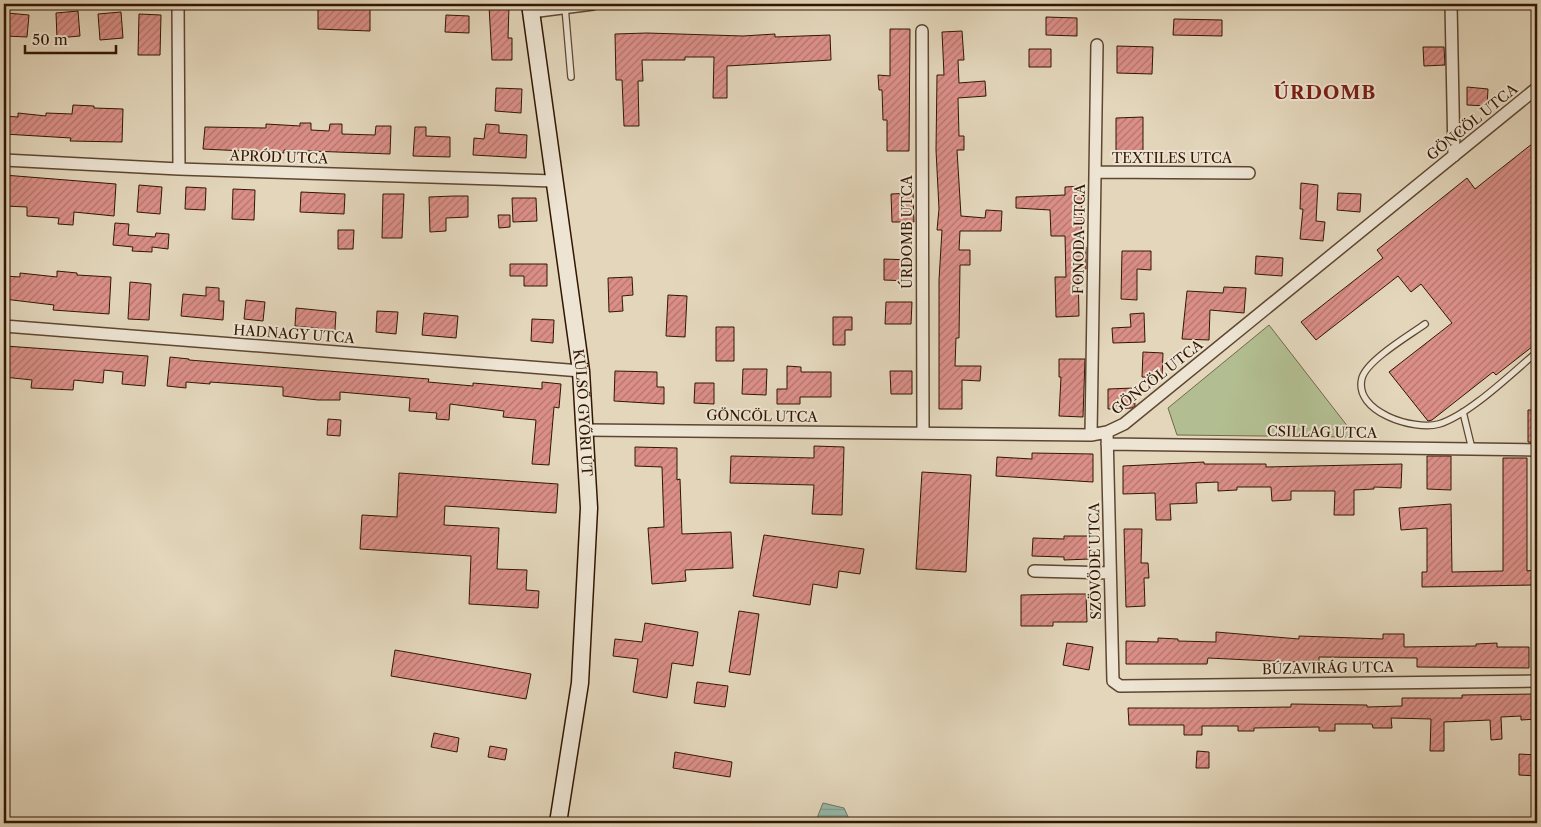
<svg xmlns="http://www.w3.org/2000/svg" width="1541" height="827" font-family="'Libre Caslon Text',serif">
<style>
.grass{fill:#b2be91;stroke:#726a49}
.water{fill:url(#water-rules);stroke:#6e7867}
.building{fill:url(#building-hatch);stroke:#321601}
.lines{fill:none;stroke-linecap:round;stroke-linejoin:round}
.service-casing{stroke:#5e4630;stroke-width:8}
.minor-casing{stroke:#5e4630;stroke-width:14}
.secondary-casing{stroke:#321601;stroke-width:19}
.service{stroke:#ede4d3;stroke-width:5.5}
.minor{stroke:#ede4d3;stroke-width:11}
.secondary{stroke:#ede4d3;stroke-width:16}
.labels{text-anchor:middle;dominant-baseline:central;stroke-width:4;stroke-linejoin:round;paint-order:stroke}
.street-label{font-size:14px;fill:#321601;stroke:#ede4d3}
.district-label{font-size:19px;font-weight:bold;letter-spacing:1px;fill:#7a1f14;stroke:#ede4d3}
</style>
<defs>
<pattern id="water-rules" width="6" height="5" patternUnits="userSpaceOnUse" patternTransform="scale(1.25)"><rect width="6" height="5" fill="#96baab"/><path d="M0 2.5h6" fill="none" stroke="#829f91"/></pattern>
<pattern id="building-hatch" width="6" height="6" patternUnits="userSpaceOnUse" patternTransform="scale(1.25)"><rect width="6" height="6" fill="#db8f88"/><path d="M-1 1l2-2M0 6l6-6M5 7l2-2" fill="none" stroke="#b2746d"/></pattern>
</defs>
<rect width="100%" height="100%" fill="#e3d6bb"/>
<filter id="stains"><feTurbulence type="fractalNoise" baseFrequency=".004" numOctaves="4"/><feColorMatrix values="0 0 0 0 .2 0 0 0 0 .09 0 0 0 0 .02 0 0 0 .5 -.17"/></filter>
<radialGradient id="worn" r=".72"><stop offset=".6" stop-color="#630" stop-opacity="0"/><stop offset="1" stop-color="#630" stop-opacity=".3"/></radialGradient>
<!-- grass -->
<path class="grass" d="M1269 325 1352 432 1346 437 1177 435 1168 408Z"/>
<!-- water -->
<path class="water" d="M823 803 844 808 849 819 846 823H822L817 818Z"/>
<!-- building -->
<path class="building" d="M318 4H370V31L318 29Z
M489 6H509L508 38H512V60H492Z
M78 11 80 36 57 38 56 13Z
M121 12 123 38 100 40 98 14Z
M7 13 29 15 27 37 5 36Z
M139 14 161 15 160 55H138Z
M446 15 469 16V33L445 32Z
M1046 17 1077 18V36L1046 35Z
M1174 19 1222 20V36L1173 35Z
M890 29H910L909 151H887V120H883L882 90H879L878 75 890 76Z
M962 31 964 60H958L959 83 985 81 986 96 958 98 959 136H964V150H957L961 216 985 218 986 210 1002 211 1001 231H960L959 250H970V265H960L959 338H956L955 366H981L980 381 962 380V409H939V280L942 230H937L939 209 936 150 937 75H944L942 32Z
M647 33 743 36 775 34V37L830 35 831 60 727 66V98H713L714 57H685V60H642L643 81H638L639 126H624L622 80H616L615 34Z
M1117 46 1153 47 1152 74 1117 73Z
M1423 47H1444L1445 65 1424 66Z
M1029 49H1051V67H1029Z
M1467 87 1488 89 1487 106 1467 105Z
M496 88 522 89 521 113 495 111Z
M73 105 94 106V108L123 109 122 142 70 141 71 138 4 134V116L18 117V113L46 116V113L72 114Z
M1143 117V152H1116V118Z
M300 123H311V130L329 131 330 124H342V134L375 135 376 126H391L390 154 284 150V153L203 149 205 127 266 128V124L300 126Z
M486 124 499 125V133L527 135 526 158 473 155 474 138 484 139Z
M415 127H426V136L450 137V157L413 156Z
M1537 140V343L1496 375 1493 372 1432 420 1428 421 1389 372 1452 323 1421 284 1411 292 1398 276 1316 340 1301 322 1383 258 1377 250 1467 178 1475 189Z
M4 175 116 184 114 216 74 212 73 225 58 224 59 218 27 216V207L4 206Z
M1301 183 1318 185 1316 221 1325 222 1323 241 1300 239 1303 209H1300Z
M139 185 162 187 160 214 137 212Z
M1082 186 1081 247H1086V269H1078L1079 316 1056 317 1055 277H1066L1065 236H1051L1050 210 1016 208V197L1065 195V187Z
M186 187 206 188 205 210 185 209Z
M233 189 255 190 254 220 232 219Z
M301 192 345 194 344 214 300 212Z
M913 193 914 222H892L891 194Z
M1338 193 1361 194 1360 212 1337 210Z
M383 194H404L402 238H382Z
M454 196H468V217L446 218V231L430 232 429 197Z
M512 198H536L537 221 513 222Z
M498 215H510V227L499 228Z
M115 223 129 224 128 235 155 237 156 233 169 234 168 249 152 247V252L132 251 133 247 113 245Z
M338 230H354L353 249H338Z
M1122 251H1151V270L1137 269V300L1121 299Z
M1256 256 1283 258 1282 276 1255 274Z
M884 259 910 260V281L884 280Z
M510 264H547V286H524V276H510Z
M57 271 77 273V275L111 277 109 314 53 310 54 305 4 299V276L20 277V273L57 277Z
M632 277 633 295 622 296 623 311 609 312 608 278Z
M130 282 151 284 149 320 128 319Z
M206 287 219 288V301H224L223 320 181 316 183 294 206 296Z
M1224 287 1246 288 1244 313 1210 310 1209 340 1182 339 1187 291 1223 293Z
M668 295 687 296 685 337 666 336Z
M246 300 265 302 263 321 244 319Z
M886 302H912L911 324H885Z
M296 308 336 312 335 330 295 326Z
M377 311 398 312 396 334 376 332Z
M424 313 458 316 456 338 422 335Z
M1144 313 1145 342 1113 343 1112 328 1131 327 1130 314Z
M833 317H852V330H845V345H833Z
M532 319 554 320 553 343 531 341Z
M716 327H734V361H716Z
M5 346 148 356 145 386 122 384 123 372 104 370 103 383 74 380 73 390 31 388 32 380 4 377Z
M1143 352 1163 353 1162 378 1142 377Z
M170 357 189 359V360L429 379 428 382 473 386V383L542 389V382L561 384 559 408 554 407 549 465 532 464 536 420 503 417 504 411 450 404 449 420 436 419 437 413 409 411 410 398 340 392V400H318L283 396V387L210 382V384L186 382V388L167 386Z
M1059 359H1085L1083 417 1059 416 1061 377H1059Z
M787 366 801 367V372H831V397H800V404H777V389H787Z
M743 369H767L766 395 742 394Z
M615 371 657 372V387H664V404L614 401Z
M890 371H912V394H891Z
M695 383H714V404L694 403Z
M1134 388 1135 406 1132 408 1108 409V389Z
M1528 410H1537V443L1528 442Z
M328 419 341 420 340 436 327 435Z
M814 446 844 447 842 515 812 514 814 485 730 483 731 456 814 458Z
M635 447 677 448V480L680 479 682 534 731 532 733 568 685 570 686 581 652 584 648 528 664 527 662 467 635 466Z
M1032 453 1093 454V482L996 476 997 457 1032 459Z
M1427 456H1451V490L1427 489Z
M1503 458H1527V571L1533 570V585L1422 587V572H1427V528L1401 530 1399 508 1451 504 1452 572 1503 571Z
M1204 462V464H1266V467L1402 464 1401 488 1374 487V489L1354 490V515H1334L1335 491H1291V500L1272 501 1271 487H1237V490L1218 491V482L1196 483 1197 503 1170 504 1171 520H1156L1155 493 1123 494V466Z
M922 472 971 475 966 572 916 569Z
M399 473 558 484 556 513 445 506 444 525 499 528 497 569 527 570 526 590 539 591 538 608 469 604 471 556 360 549 362 515 397 517Z
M1124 529H1142L1141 563H1148L1149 578H1144L1145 606 1126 607Z
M764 535 864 549 860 574 839 571 837 588 813 584 810 605 753 596Z
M1064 536H1089L1090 559 1064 560V557L1032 556 1033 538 1064 539Z
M1068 594H1086L1087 622H1053V626H1021V595Z
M739 611 759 614 750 675 729 672Z
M645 623 698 632 693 666 672 663 667 698 633 692 638 659 613 656 615 639 642 642Z
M1216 632 1299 639V636L1383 639V634H1404V647L1476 646V644L1497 643V647H1529V668L1417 667V658L1319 657V661L1291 662 1208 658 1207 664H1126V641L1158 642V638L1178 639V641L1216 642Z
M1067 643 1093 647 1089 670 1063 665Z
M395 650 531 674 526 699 391 676Z
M697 682 728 686 725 707 694 703Z
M1537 694V719L1521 720V716L1501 717 1502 739 1491 740 1490 720 1444 722V751H1430L1431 719 1391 718 1392 728H1373L1372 724H1335V731H1319V727L1254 728V731H1238V726H1202V735H1184V725H1129L1128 708H1209L1291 707V704L1367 705V707L1402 706V698H1462V695Z
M434 733 459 738 457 752 431 747Z
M490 746 507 749 505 760 488 757Z
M1197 751 1209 752V768H1196Z
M675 752 732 762 730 777 673 768Z
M1519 754 1537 755V776L1519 775Z"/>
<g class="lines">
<!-- service casing -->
<g class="service-casing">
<path id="service" d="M565 7 571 77
M1425 324C1410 335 1367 360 1362 378 1353 412 1414 431 1439 424 1469 415 1512 373 1537 352
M1463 412 1472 449"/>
</g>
<!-- minor casing -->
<g class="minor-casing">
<path id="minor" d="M178 4 179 169
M1451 4 1454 156
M531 12 593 4
M922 31 923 433
M4 160 179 169 553 181
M1095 172 1249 173
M4 326 581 371
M585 430 1091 435 1107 432 1124 424 1537 88
M1107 432 1113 681 1120 686 1537 681
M1091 435 1097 45
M1107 444 1537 450
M1034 571 1110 573"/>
</g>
<!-- secondary casing -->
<g class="secondary-casing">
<g id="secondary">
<path id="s1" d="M530 4 581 371 589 508 580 683 558 823"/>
</g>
</g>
<!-- service -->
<use href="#service" class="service"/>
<!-- minor -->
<use href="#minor" class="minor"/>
<!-- secondary -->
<use href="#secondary" class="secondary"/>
</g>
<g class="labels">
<!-- street labels -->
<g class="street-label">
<text transform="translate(1472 122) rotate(-39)">GÖNCÖL UTCA</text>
<text transform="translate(279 157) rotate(2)">APRÓD UTCA</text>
<text x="1172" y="158">TEXTILES UTCA</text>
<text transform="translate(907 232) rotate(-90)">ÚRDOMB UTCA</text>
<text transform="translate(1079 239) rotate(-89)">FONODA UTCA</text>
<text transform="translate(294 334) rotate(4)">HADNAGY UTCA</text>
<text transform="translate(1157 377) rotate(-38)">GÖNCÖL UTCA</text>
<text stroke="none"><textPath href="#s1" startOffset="412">KÜLSŐ GYŐRI ÚT</textPath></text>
<text transform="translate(762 416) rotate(1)">GÖNCÖL UTCA</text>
<text transform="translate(1322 432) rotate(1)">CSILLAG UTCA</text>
<text transform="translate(1095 561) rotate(-91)">SZÖVÖDE UTCA</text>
<text transform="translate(1328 668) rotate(-1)">BÚZAVIRÁG UTCA</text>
</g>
<!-- district labels -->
<g class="district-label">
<text x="1325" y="92">ÚRDOMB</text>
</g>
</g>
<!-- margin -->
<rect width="1541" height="827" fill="none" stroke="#e3d6bb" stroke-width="20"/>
<rect x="5" y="5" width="1531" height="817" fill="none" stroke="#321601" stroke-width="2.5"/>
<rect x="10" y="10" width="1521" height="807" fill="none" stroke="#321601"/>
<!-- scale -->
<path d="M25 45v8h91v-8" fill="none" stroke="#321601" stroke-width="2.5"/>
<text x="32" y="45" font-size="15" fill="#321601" stroke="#ede4d3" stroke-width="4" paint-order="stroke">50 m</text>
<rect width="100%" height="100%" filter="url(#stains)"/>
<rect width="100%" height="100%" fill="url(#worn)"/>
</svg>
